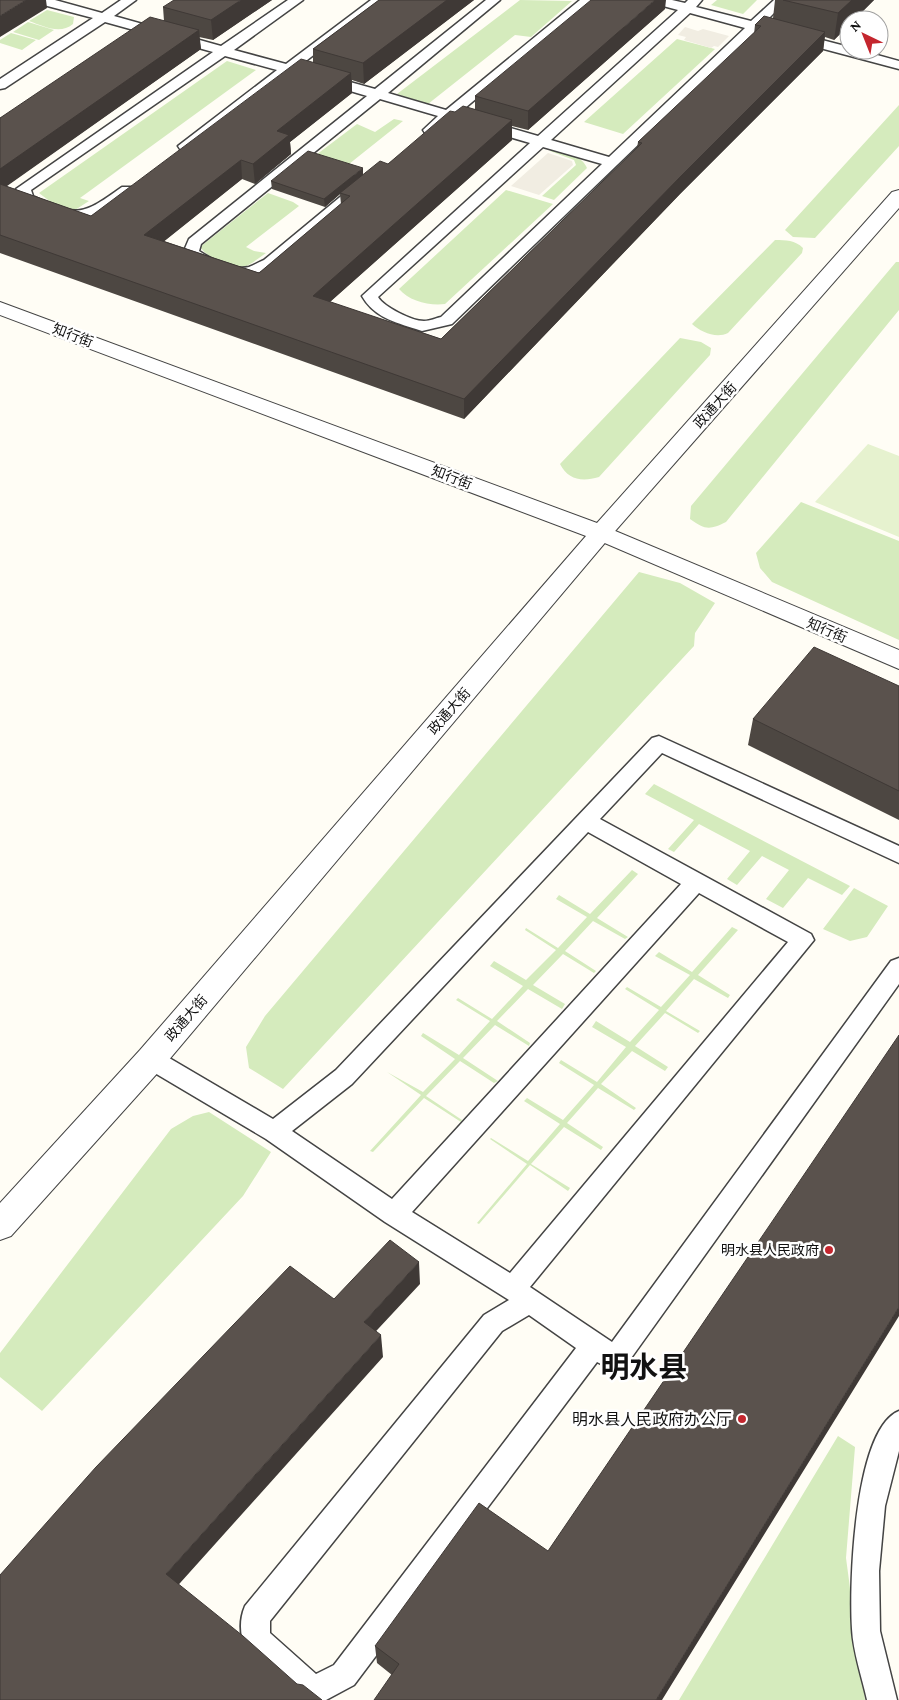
<svg xmlns="http://www.w3.org/2000/svg" width="899" height="1700" font-family="'Crimson Pro','Noto Sans SC',serif">
<style>
.green{fill:#d5ebbd}
.pitch{fill:#e6f2cf}
.plaza{fill:#f1ede2}
.lines{fill:none;stroke-linecap:round;stroke-linejoin:round}
.service-casing{stroke:#444;stroke-width:3}
.minor-casing{stroke:#444;stroke-width:2}
.tertiary-casing{stroke:#444;stroke-width:2}
.service{fill:#fff;fill-rule:evenodd}
.minor{fill:#fff;fill-rule:evenodd}
.tertiary{fill:#fff;fill-rule:evenodd}
.wall{fill:#4d4742}
.shaded-wall{fill:#3f3936}
.building{fill:#5a524d;stroke:#3f3936}
.poi-dot{fill:#c4262e;stroke:#fff;stroke-width:2}
.labels{text-anchor:middle;dominant-baseline:central;stroke-width:5;stroke-linejoin:round;paint-order:stroke}
.street-label{font-size:14px;fill:#111;stroke:#fff}
.poi-label{font-size:14px;fill:#111;stroke:#fff;text-anchor:end}
.near-poi-label{font-size:16px;fill:#111;stroke:#fff;text-anchor:end}
.near-town-label{font-size:29px;font-weight:bold;fill:#111;stroke:#fff}
</style>
<rect width="100%" height="100%" fill="#fffdf5"/>
<!-- green -->
<path class="green" d="M520 0 572 1 531 37 515 35 428 104 397 94Z
M717 0H757L743 14 711 5Z
M47 10 74 17 73 24C60 35 43 26 29 21Z
M28 22 54 30 39 40 13 32Z
M11 33 36 40 22 50 0 43V40Z
M677 39 715 49 623 134 584 122Z
M227 61 256 70 80 198 89 201 75 210 52 203 39 193Z
M899 105V146L815 238 793 237 785 230Z
M394 119 403 121 344 168 312 158 357 124 375 132Z
M553 149C565 154 582 155 587 168L554 200 542 196 576 165 574 160 550 151Z
M506 190 553 204 445 304C429 306 409 301 399 289Z
M268 193 293 202 299 206 246 247 254 251 266 253C260 257 253 263 246 266 231 270 209 259 200 247Z
M775 240C786 240 795 240 803 248L802 253 728 333C716 339 701 332 692 324Z
M896 262H899V310L726 522C710 530 705 530 690 519L691 506Z
M680 338 701 342 711 348 710 355 599 477C582 482 568 480 560 464Z
M801 502 899 541V640L772 582 760 568 756 553Z
M639 572 680 583 715 603 695 633 694 646 283 1089 249 1068 246 1047 265 1016Z
M654 784 850 886 842 895 808 878 783 908 766 899 789 870 762 856 737 885 727 879 750 851 699 824 674 852 668 849 694 820 645 794Z
M632 870 638 874 597 918 628 937 625 939 593 921 565 951 596 971 594 973 563 954 533 985 565 1004 562 1009 528 989 497 1021 530 1043 529 1046 495 1025 463 1058 498 1081 494 1083 460 1061 426 1096 462 1120 461 1122 424 1098 373 1152 370 1151 421 1095 387 1072 423 1092 455 1059 421 1036 423 1033 459 1055 490 1021 456 1000 458 998 492 1019 523 986 490 966 494 961 526 980 556 950 525 930 526 928 558 948 587 917 556 899 559 895 590 914Z
M854 888 888 906 867 937 850 941 823 929Z
M732 927 738 930 698 975 730 995 728 998 694 979 666 1011 700 1031 698 1033 665 1013 635 1046 668 1067 665 1071 632 1051 601 1084 636 1108 634 1110 598 1088 567 1123 603 1147 601 1150 564 1127 531 1164 570 1188 568 1191 530 1165 479 1224 477 1223 527 1164 490 1139 491 1138 528 1161 560 1124 524 1101 527 1098 563 1120 594 1085 559 1063 561 1060 597 1082 626 1047 592 1027 596 1021 630 1042 659 1010 625 989 627 987 661 1007 690 975 655 956 659 952 692 972Z
M209 1112 271 1152 243 1196 42 1411 0 1377V1353L171 1129 193 1116Z
M838 1436 855 1447 846 1558 865 1700H679Z"/>
<!-- pitch -->
<path class="pitch" d="M868 444 899 456V537L815 502Z"/>
<!-- plaza -->
<path class="plaza" d="M685 27 698 31 703 29 729 36 718 47 714 46 711 48 684 40 686 37 678 35Z
M548 153 572 161 573 165 539 195 511 186Z"/>
<g class="lines">
<!-- service casing -->
<g class="service-casing">
<path id="service" d="M35 0H55L102 13 121 0H136L114 16 221 46 288 0H303L234 50 286 64 371 0H385L298 67 303 71 301 74H290L190 149H180L178 146 277 70 225 56 31 190 33 196C77 218 83 215 122 187H132L134 190C129 197 120 202 113 207 79 229 56 219 22 202L16 189 213 52 105 22 5 88 0 89V79L93 18 36 3Z
M486 0H500L388 93 446 110 580 0H594L459 113 538 136 678 10 652 3 651 0H672L685 3 688 0H702L696 7 751 21 774 0H787L763 24 770 26 772 29 770 32 765 33 756 31 452 324 422 331 416 329C394 322 374 317 362 296L530 143 451 120 435 133H425L423 130 438 116 380 99 201 244 199 251C213 260 232 271 249 267 254 265 259 262 264 260L357 183H367L369 186 367 189 274 266C238 283 219 277 186 256L183 253 189 239 367 96 320 82 318 79 320 76 325 75 375 89ZM690 13 745 28 609 157 551 140ZM543 147 602 164 441 317C436 318 430 321 424 321 412 321 384 307 378 297Z
M795 33 849 47V50H859L899 61V69L790 40 788 37Z
M659 736 899 846V863L662 753 600 819 811 934 814 940 530 1287 612 1342 891 961 899 958V984L624 1368 615 1371 597 1362 354 1685 326 1700H301L246 1650C240 1636 239 1620 245 1606L484 1315 509 1300 385 1222 266 1139 143 1066 139 1059 143 1052 151 1049 159 1052 273 1119 336 1070 652 738ZM588 832 681 884 392 1199 292 1131 352 1084ZM699 893 788 942 510 1273 412 1212ZM529 1315 576 1348 334 1665 316 1674 270 1633V1621L502 1331Z
M899 1411V1451L885 1506 879 1571 880 1631 897 1700H867C862 1677 853 1652 852 1629 849 1585 854 1429 899 1411Z"/>
</g>
<!-- minor casing -->
<g class="minor-casing">
<path id="minor" d="M601 525 899 650V669L593 538 589 533 593 528Z"/>
</g>
<!-- tertiary casing -->
<g class="tertiary-casing">
<path id="tertiary" d="M899 190V208L609 538 162 1068 11 1236 0 1240V1203L140 1050 586 536 0 315V302L597 523 892 192Z"/>
</g>
<!-- service -->
<use href="#service" class="service"/>
<!-- minor -->
<use href="#minor" class="minor"/>
<!-- tertiary -->
<use href="#tertiary" class="tertiary"/>
</g>
<!-- wall -->
<path class="wall" d="M272 0 213 40 199 37 201 49 6 186 91 216 313 63V49L379 0H474L364 84 352 80V93L290 142 291 154 255 184 242 179 164 241 259 273 341 204 340 194 325 207 272 189 271 181 363 175 388 164 455 112 475 109V96L665 9 528 130 512 126V140L330 302 441 339 637 148 638 142 754 34 755 25 773 18 775 0H874L854 20H849V25L834 40 825 37 823 51 680 194 464 419 0 253V118L164 21 163 7Z
M899 686V820L748 745 753 719Z
M375 1646 662 1700 392 1675 377 1663Z"/>
<!-- shaded-wall -->
<path class="shaded-wall" d="M26 0H46L47 8 0 37V16Z
M241 0H272L213 40 211 20Z
M447 0H474L364 84 363 63Z
M655 0H666L665 9 528 130V111Z
M852 0H874L854 20H849V25L834 40 838 13Z
M199 30 201 49 0 191V169Z
M825 32 823 51 680 194 464 419V399L682 175Z
M351 73 352 93 290 142 291 154 255 184 253 164 277 131Z
M512 120V140L314 316 313 296Z
M241 160 242 179 147 255 144 235Z
M363 168V176L340 193V194L325 207 324 199Z
M419 1262 420 1284 365 1343 364 1322Z
M899 1307V1316L662 1700H656Z
M381 1335 383 1357 172 1592 166 1574Z"/>
<!-- building -->
<path class="building" d="M0 0H26L0 16Z
M174 0H241L211 20 163 7Z
M379 0H447L363 63 313 49Z
M591 0H655L528 111 475 96Z
M783 0H852L838 13Z
M764 16 825 32 682 175 464 399 0 235V184L91 216 301 59 351 73 277 131 289 135 253 164 241 160 144 235 259 273 350 196 340 193 380 161 388 164 450 111 455 112 463 106 512 120 313 296 441 339 642 143 638 142 761 26 755 25Z
M150 17 199 30 0 169V118Z
M308 151 363 168 324 199 271 181Z
M814 647 899 686V791L753 719Z
M899 1035V1307L656 1700H374L399 1664 375 1646 479 1503 548 1551Z
M390 1240 419 1262 364 1322 381 1335 166 1574 243 1636 297 1684 303 1685 322 1700H0V1575L96 1467 290 1266 334 1299Z"/>
<!-- markers -->
<g class="poi-dot">
<circle cx="829" cy="1250" r="5"/>
<circle cx="742" cy="1419" r="5"/>
</g>
<g class="labels">
<!-- street labels -->
<g class="street-label">
<text transform="translate(73 335) rotate(21)">知行街</text>
<text transform="translate(715 405) rotate(-48)">政通大街</text>
<text transform="translate(452 477) rotate(21)">知行街</text>
<text transform="translate(827 630) rotate(23)">知行街</text>
<text transform="translate(449 711) rotate(-49)">政通大街</text>
<text transform="translate(186 1018) rotate(-49)">政通大街</text>
</g>
<!-- poi labels -->
<g class="poi-label">
<text x="819" y="1250">明水县人民政府</text>
</g>
<!-- near-poi labels -->
<g class="near-poi-label">
<text x="732" y="1419">明水县人民政府办公厅</text>
</g>
<!-- near-town labels -->
<g class="near-town-label">
<text x="644" y="1367">明水县</text>
</g>
</g>
<!-- north arrow -->
<g transform="translate(864 35) rotate(317)"><circle r="24" fill="#ffffff" stroke="#a0a0a0"/>
<path d="M0-4L9 19L0 12L-9 19Z" fill="#c4262e"/>
<text y="-8" font-size="14" font-weight="bold" text-anchor="middle" fill="#111111">N</text>
</g>
</svg>
